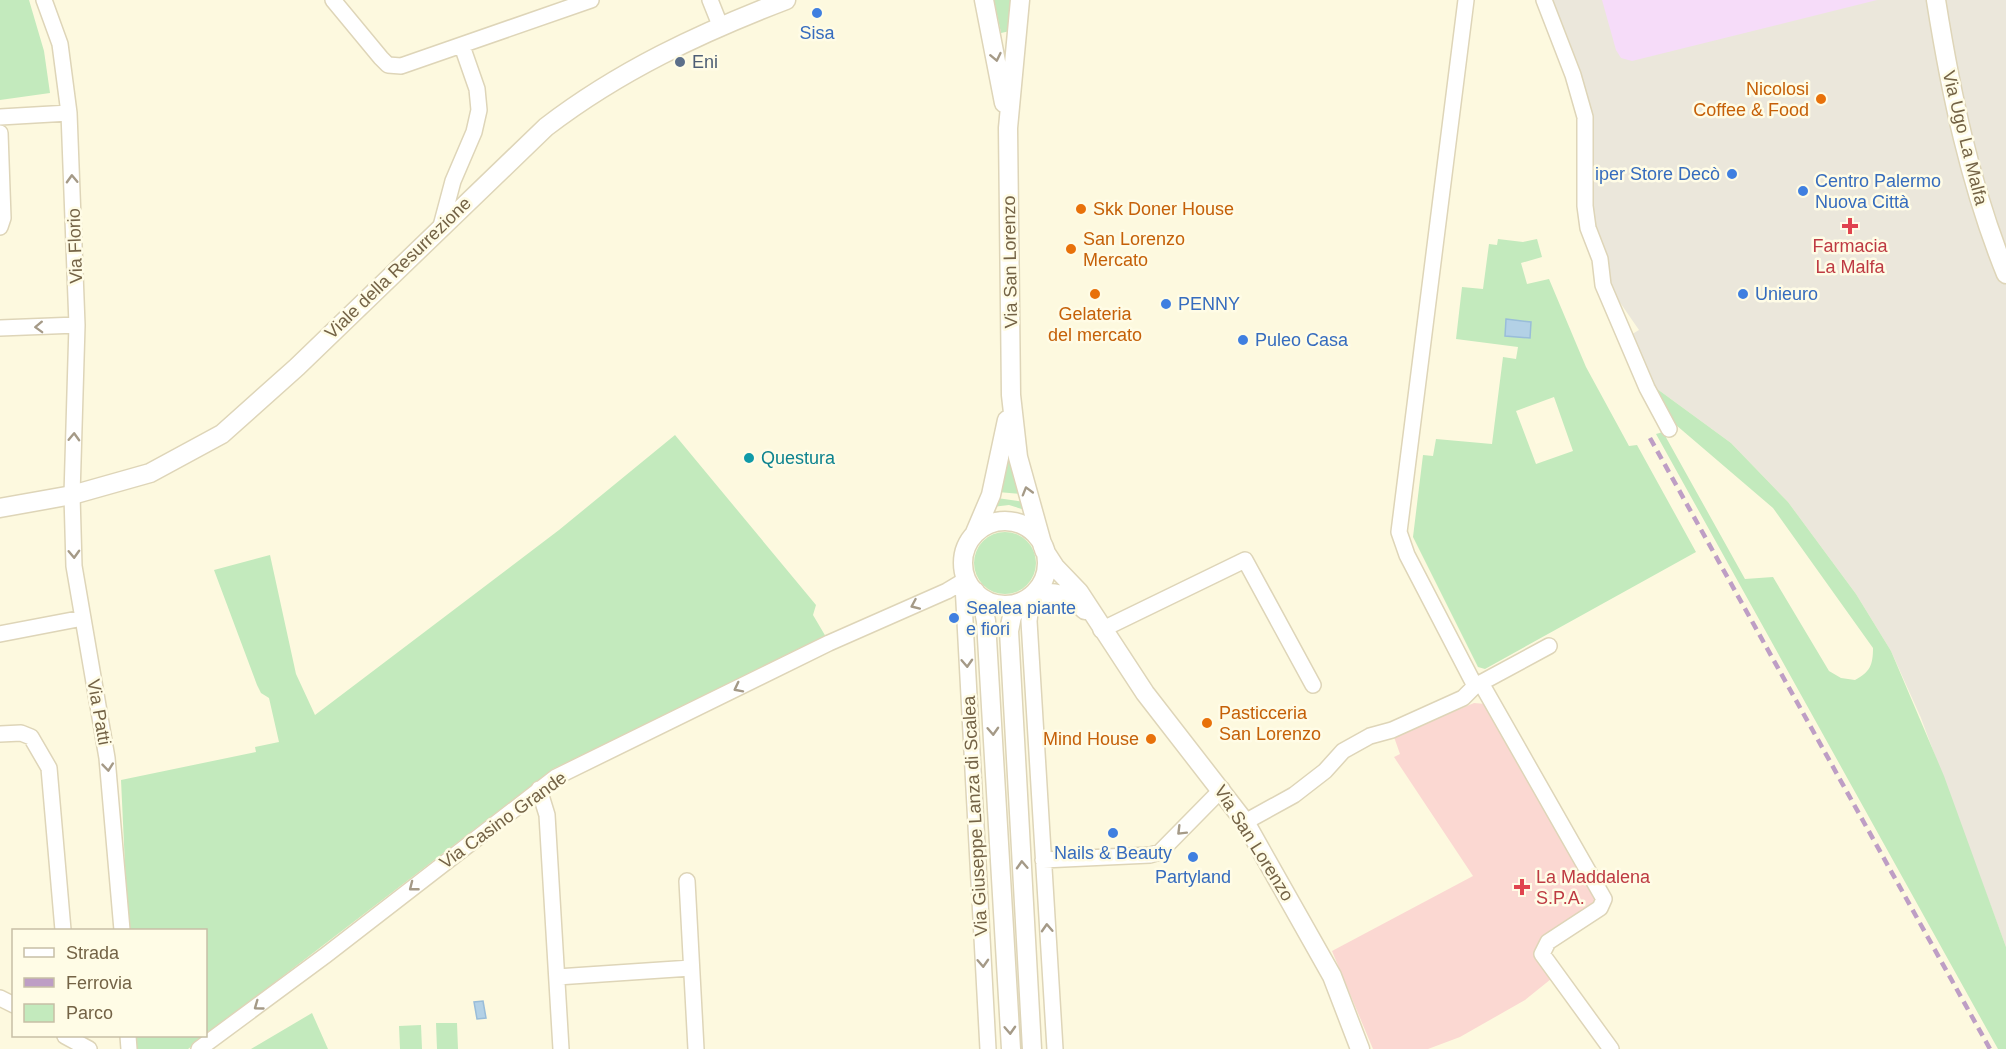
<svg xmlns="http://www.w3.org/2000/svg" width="2006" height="1049" font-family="Arial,sans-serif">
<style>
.industrial{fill:#ebe7db}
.education{fill:#f6dcf9}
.medical{fill:#fbd8d2}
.green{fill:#c3eabd;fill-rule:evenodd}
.water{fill:#b3d1e6;stroke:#99bdd9;stroke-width:1.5}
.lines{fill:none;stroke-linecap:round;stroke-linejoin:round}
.minor-casing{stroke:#ded5b8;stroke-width:18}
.tertiary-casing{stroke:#ded5b8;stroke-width:21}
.minor{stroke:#fff;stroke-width:15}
.tertiary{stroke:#fff;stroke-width:18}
.rail{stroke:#be9ec5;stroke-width:4.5;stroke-dasharray:9 6;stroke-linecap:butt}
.oneway{stroke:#a59a87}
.shop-dot{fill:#3f7fe0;stroke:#fffce6;stroke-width:2}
.service-dot{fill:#5c6f8a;stroke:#fffce6;stroke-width:2}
.food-dot{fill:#e8710a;stroke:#fffce6;stroke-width:2}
.health-dot{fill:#e0444e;stroke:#fffce6;stroke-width:2}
.culture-dot{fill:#0f9aa8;stroke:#fffce6;stroke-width:2}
.labels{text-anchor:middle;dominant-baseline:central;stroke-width:5;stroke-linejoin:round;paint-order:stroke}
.shop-label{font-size:18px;fill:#366cbe;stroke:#fffce6;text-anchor:start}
.service-label{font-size:18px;fill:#4e5e75;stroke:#fffce6;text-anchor:start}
.food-label{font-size:18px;fill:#c56008;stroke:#fffce6;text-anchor:start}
.street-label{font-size:18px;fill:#746346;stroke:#fffce6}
.health-label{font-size:18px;fill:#be3a42;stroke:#fffce6}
.culture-label{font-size:18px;fill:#0d838f;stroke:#fffce6;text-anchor:start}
</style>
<rect width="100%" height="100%" fill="#fdf9df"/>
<!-- industrial -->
<path class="industrial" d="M1551 0H2006V947L1921 718 1891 651 1856 594 1788 502 1731 443 1649 383 1629 336 1639 330 1610 288 1592 218 1590 115Z"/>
<!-- education -->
<path class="education" d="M1602 0H1877L1632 61 1621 58 1616 50Z"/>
<!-- medical -->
<path class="medical" d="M1474 703 1486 704 1597 898 1594 904 1542 938 1536 949 1537 960 1551 979 1525 1000 1460 1037 1428 1049H1373L1332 951 1473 876 1394 757 1400 754 1394 737Z"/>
<!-- green -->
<path class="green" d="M0 0H29L44 51 50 93 0 100Z
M994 0H1013L1010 31 1001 33Z
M1498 239 1523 242 1537 239 1542 257 1521 263 1527 284 1549 279 1586 367 1629 446 1637 445 1696 552 1485 669 1478 667 1413 537 1423 455 1433 456 1436 439 1492 444 1503 357 1516 359 1518 347 1456 339 1462 287 1483 289 1489 244 1497 245ZM1554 397 1573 451 1536 464 1516 411Z
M1649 383 1731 443 1788 502 1856 594 1891 651 1944 776 2006 947V1049H1998L1984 1024 1656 434 1663 432 1745 579 1773 577 1829 671 1841 678 1855 680C1870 672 1873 665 1873 648L1773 508 1676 425Z
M675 435 816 605 813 615 826 637 553 769 188 1049H136L135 1036H206V930H128L121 780 256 752 255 747 279 742 269 698 261 693 257 685 214 570 270 555 296 674 315 715 559 530Z
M1007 448 1022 494 998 492Z
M997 498 1025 502 1028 511 1009 505 992 507Z
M974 563a31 31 0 1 1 62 0a31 31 0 1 1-62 0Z
M312 1013 328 1049H251Z
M436 1023H457L458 1049H437Z
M421 1025 422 1049H400L399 1026Z"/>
<!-- water -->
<path class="water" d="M1506 319 1531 322 1530 338 1505 336Z
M483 1001 486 1018 477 1019 474 1002Z"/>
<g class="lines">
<!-- minor casing -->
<g class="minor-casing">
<path id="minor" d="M44 0 60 44 69 113 77 325 72 495 74 566 107 758 122 930
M333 0 381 58 388 65 401 66 591 0
M710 0 720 25
M1466 0 1399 532 1407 555 1475 686 1549 646
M1544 0 1573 75 1585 117V206L1588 228 1600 259 1603 285 1647 388 1669 429
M0 117 69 113
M0 133 3 218 0 227
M441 226 453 181 474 132 479 110 477 89 462 46
M0 328 77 325
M963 584 988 1049
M1032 596 1029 621 1055 1049
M1101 630 1245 560 1313 685
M0 634 83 618
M1481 683 1604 899 1600 908 1548 942 1542 954 1611 1049
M0 734 21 733 31 737 49 768 63 930
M539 789 547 815 561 1049
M1245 822 1294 795 1325 771 1343 751 1370 736 1392 730 1463 698 1475 686
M1043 860 1150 855 1160 852 1222 789
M687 881 696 1049
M557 977 691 968
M0 998 14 1005
M65 1036 89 1049
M128 1036 129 1049
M199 1049 326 955 556 777 829 643 947 591 967 579"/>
</g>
<!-- tertiary casing -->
<g class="tertiary-casing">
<path id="tertiary" d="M984 0 1004 103
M1020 0 1008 128 1011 395 1018 457 1043 547
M1936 0C1951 94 1970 185 2006 274
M0 508 72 495 150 473 222 434 297 367 546 127C619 71 700 33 786 0
M963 563a42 42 0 1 1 84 0a42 42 0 1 1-84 0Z
M974 535 991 495 1007 420
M1044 550 1055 567 1079 592 1145 693 1245 822 1332 976 1360 1049
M975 591 983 606 986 621 1011 1049
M1032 596C1052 589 1071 595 1085 610
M1024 601 1012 616 1009 631 1032 1049"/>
</g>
<!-- minor -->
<use href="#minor" class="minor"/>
<!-- tertiary -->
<use href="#tertiary" class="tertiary"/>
<!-- rail -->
<path class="rail" d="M1650 438 1990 1049"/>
</g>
<!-- one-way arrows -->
<defs><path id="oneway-chevron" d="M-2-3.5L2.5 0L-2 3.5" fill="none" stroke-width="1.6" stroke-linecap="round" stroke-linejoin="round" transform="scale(1.5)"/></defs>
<g class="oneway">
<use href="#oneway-chevron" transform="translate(996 57) rotate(78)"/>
<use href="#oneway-chevron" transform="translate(72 179) rotate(-92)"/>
<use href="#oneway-chevron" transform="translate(39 327) rotate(178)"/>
<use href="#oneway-chevron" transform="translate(74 437) rotate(-88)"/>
<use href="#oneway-chevron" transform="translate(1027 491) rotate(-106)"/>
<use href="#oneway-chevron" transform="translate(74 554) rotate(88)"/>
<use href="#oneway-chevron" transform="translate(915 605) rotate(156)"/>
<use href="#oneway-chevron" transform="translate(967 663) rotate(87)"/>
<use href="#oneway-chevron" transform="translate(738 688) rotate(153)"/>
<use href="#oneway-chevron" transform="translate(993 731) rotate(87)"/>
<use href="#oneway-chevron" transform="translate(108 767) rotate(84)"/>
<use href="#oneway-chevron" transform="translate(1181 831) rotate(135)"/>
<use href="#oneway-chevron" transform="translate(1022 865) rotate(-93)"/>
<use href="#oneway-chevron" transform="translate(413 887) rotate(142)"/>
<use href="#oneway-chevron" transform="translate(1047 928) rotate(-93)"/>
<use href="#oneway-chevron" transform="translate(983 963) rotate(87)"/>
<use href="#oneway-chevron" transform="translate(258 1006) rotate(144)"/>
<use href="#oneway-chevron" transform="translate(1010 1030) rotate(87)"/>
</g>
<!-- markers -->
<g class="shop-dot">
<circle cx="817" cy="13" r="6"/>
<circle cx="1732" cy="174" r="6"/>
<circle cx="1803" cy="191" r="6"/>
<circle cx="1743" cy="294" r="6"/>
<circle cx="1166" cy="304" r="6"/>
<circle cx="1243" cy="340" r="6"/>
<circle cx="954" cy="618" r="6"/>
<circle cx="1113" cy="833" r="6"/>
<circle cx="1193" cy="857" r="6"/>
</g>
<circle class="service-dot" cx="680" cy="62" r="6"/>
<g class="food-dot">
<circle cx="1821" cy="99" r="6"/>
<circle cx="1081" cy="209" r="6"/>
<circle cx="1071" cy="249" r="6"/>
<circle cx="1095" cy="294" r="6"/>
<circle cx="1207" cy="723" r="6"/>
<circle cx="1151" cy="739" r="6"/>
</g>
<g class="health-dot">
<path d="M1847 217h6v6h6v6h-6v6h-6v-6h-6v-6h6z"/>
<path d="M1519 878h6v6h6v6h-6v6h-6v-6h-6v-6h6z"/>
</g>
<circle class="culture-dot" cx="749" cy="458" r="6"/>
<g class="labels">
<!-- shop labels -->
<g class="shop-label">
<text x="817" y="33" text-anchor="middle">Sisa</text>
<text x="1720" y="174" text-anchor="end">iper Store Decò</text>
<text x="1815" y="181">Centro Palermo<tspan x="1815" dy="21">Nuova Città</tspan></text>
<text x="1755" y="294">Unieuro</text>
<text x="1178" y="304">PENNY</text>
<text x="1255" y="340">Puleo Casa</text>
<text x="966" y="608">Sealea piante<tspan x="966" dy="21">e fiori</tspan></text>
<text x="1113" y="853" text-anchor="middle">Nails &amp; Beauty</text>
<text x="1193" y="877" text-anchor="middle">Partyland</text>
</g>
<!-- service labels -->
<g class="service-label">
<text x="692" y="62">Eni</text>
</g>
<!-- food labels -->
<g class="food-label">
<text x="1809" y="89" text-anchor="end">Nicolosi<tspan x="1809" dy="21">Coffee &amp; Food</tspan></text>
<text x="1093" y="209">Skk Doner House</text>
<text x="1083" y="239">San Lorenzo<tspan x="1083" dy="21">Mercato</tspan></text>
<text x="1095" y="314" text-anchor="middle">Gelateria<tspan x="1095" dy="21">del mercato</tspan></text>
<text x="1219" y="713">Pasticceria<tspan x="1219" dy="21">San Lorenzo</tspan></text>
<text x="1139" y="739" text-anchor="end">Mind House</text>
</g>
<!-- street labels -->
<g class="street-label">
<text transform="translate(1965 138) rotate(76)">Via Ugo La Malfa</text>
<text transform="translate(75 246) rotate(-92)">Via Florio</text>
<text transform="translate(1010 262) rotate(-91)">Via San Lorenzo</text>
<text transform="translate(398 268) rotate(-44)">Viale della Resurrezione</text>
<text transform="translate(99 712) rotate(80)">Via Patti</text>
<text transform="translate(975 816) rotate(-93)">Via Giuseppe Lanza di Scalea</text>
<text transform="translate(503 820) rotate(-36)">Via Casino Grande</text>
<text transform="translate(1254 843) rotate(58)">Via San Lorenzo</text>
</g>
<!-- health labels -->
<g class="health-label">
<text x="1850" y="246">Farmacia<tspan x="1850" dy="21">La Malfa</tspan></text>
<text x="1536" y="877" text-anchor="start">La Maddalena<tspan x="1536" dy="21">S.P.A.</tspan></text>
</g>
<!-- culture labels -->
<g class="culture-label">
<text x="761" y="458">Questura</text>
</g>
</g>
<!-- legend -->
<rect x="12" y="929" width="195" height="108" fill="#fffce6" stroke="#c7bfa6" stroke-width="1.5"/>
<rect x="24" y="948" width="30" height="9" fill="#ffffff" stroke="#c7bfa6" stroke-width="1.5"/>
<text x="66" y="959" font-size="18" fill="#746346">Strada</text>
<rect x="24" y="978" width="30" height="9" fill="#be9ec5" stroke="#c7bfa6" stroke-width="1.5"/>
<text x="66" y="989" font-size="18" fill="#746346">Ferrovia</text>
<rect x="24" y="1004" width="30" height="18" fill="#c3eabd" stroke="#c7bfa6" stroke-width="1.5"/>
<text x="66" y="1019" font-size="18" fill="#746346">Parco</text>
</svg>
